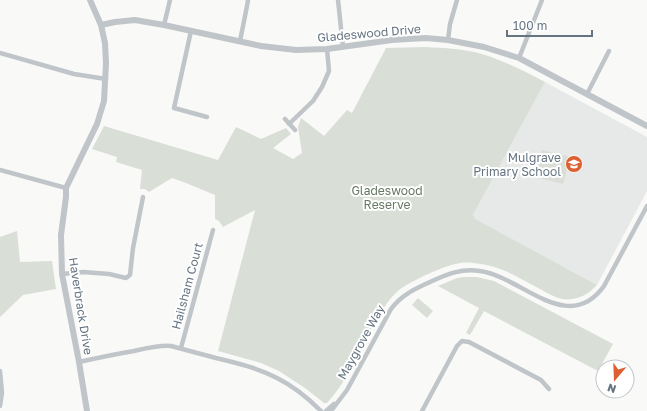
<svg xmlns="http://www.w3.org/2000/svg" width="647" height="411" font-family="'Golos Text',sans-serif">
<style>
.built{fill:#e7e8e8}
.green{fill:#d9ded6}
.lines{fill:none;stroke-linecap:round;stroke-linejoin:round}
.minor{stroke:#c0c5c9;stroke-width:4.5}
.tertiary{stroke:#c0c5c9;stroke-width:6}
.labels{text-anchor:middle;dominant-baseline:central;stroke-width:4;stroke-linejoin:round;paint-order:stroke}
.street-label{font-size:12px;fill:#657481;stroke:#fff}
.poi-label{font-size:12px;fill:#657481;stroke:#fff;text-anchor:end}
.park-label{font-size:12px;fill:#677964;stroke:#fff}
</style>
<rect width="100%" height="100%" fill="#f9f9f7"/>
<!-- built -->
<path class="built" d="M545 82 647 137V191L597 285 474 219 473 215Z"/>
<!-- green -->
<path class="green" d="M426 47C444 48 465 49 482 54 504 61 525 71 545 82L473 215 475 219 597 285C588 295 576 301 562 299 554 297 547 293 540 289 521 279 503 267 481 264 474 263 467 262 460 263 443 266 413 280 399 290 387 300 380 314 372 327 358 354 348 380 327 403H324L305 388 279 371 261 363 218 351 255 210 223 227 219 221 215 219V195L186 183 172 178 149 192 145 189H140L142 170 116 162 117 157 92 149 104 126 218 160 236 127 261 139 286 128 291 134 273 148 293 159 302 153 298 127 301 118 324 136 347 110 352 113 386 48Z
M542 150 570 157 563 184 535 177Z
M17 231 20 262 52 261 56 289 23 295 0 317V237Z
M464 277H477L494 281 613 344 598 371 484 311 470 335 466 333 479 308 438 286 457 278Z
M418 298 433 311 427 318 412 305Z"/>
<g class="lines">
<!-- minor -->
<path class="minor" d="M338 0 343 47
M164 25 170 0
M191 31 174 108 207 117
M448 40 450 24 457 0
M240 41 247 6 248 0
M0 53 74 74 106 79
M519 58 542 0
M587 94 609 51
M285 119 295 130
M289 124 313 101 322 87 329 71 327 49
M0 170 66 188
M62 274 83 272 109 274 126 278 130 275 133 248 143 197
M181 348 213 230
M79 362C97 358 116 354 134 351 147 348 159 345 171 346 186 350 201 354 216 358 237 363 258 368 277 378 293 386 308 398 321 411
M0 371 2 393 0 406
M326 411 334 404
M331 411 347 390 391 309C401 295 415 289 430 282 447 274 462 268 480 271 522 277 568 336 604 286L647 206
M422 411 457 346 462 341 469 342 541 380 549 389"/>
<!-- tertiary -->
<path class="tertiary" d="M101 25 115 22 135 20 164 25 261 46 296 50 327 49 392 40 408 39 426 38 448 40 484 47 519 58 647 126
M87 411 79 362 62 274 61 235 66 197V188L97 124 104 101 106 63 105 43 101 25 90 0"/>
</g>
<!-- icons -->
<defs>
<g id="school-disc" transform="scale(0.9)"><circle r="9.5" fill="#dd6033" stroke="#fff"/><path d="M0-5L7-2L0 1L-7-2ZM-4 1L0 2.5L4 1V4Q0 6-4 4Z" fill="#fff"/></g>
</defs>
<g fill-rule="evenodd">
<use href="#school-disc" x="574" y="164"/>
</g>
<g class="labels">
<!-- street labels -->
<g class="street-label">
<text transform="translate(369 33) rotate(-5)">Gladeswood Drive</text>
<text transform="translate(187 286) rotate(-75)">Hailsham Court</text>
<text transform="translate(81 306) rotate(81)">Haverbrack Drive</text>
<text transform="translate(361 342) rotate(-61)">Maygrove Way</text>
</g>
<!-- poi labels -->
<g class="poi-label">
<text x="561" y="157">Mulgrave<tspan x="561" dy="14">Primary School</tspan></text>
</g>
<!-- park labels -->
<g class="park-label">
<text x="387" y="190">Gladeswood<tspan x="387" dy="14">Reserve</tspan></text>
</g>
</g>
<!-- north arrow -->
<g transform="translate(615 379) rotate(199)"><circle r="19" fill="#ffffff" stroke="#c1c7cd"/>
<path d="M0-3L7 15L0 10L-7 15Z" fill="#dd6033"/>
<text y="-6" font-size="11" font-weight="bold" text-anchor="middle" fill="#657481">N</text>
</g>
<!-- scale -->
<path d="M507 30v6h85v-6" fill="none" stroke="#657481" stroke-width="2"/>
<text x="513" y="30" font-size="12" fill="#657481" stroke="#ffffff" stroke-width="3" paint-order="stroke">100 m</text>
</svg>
